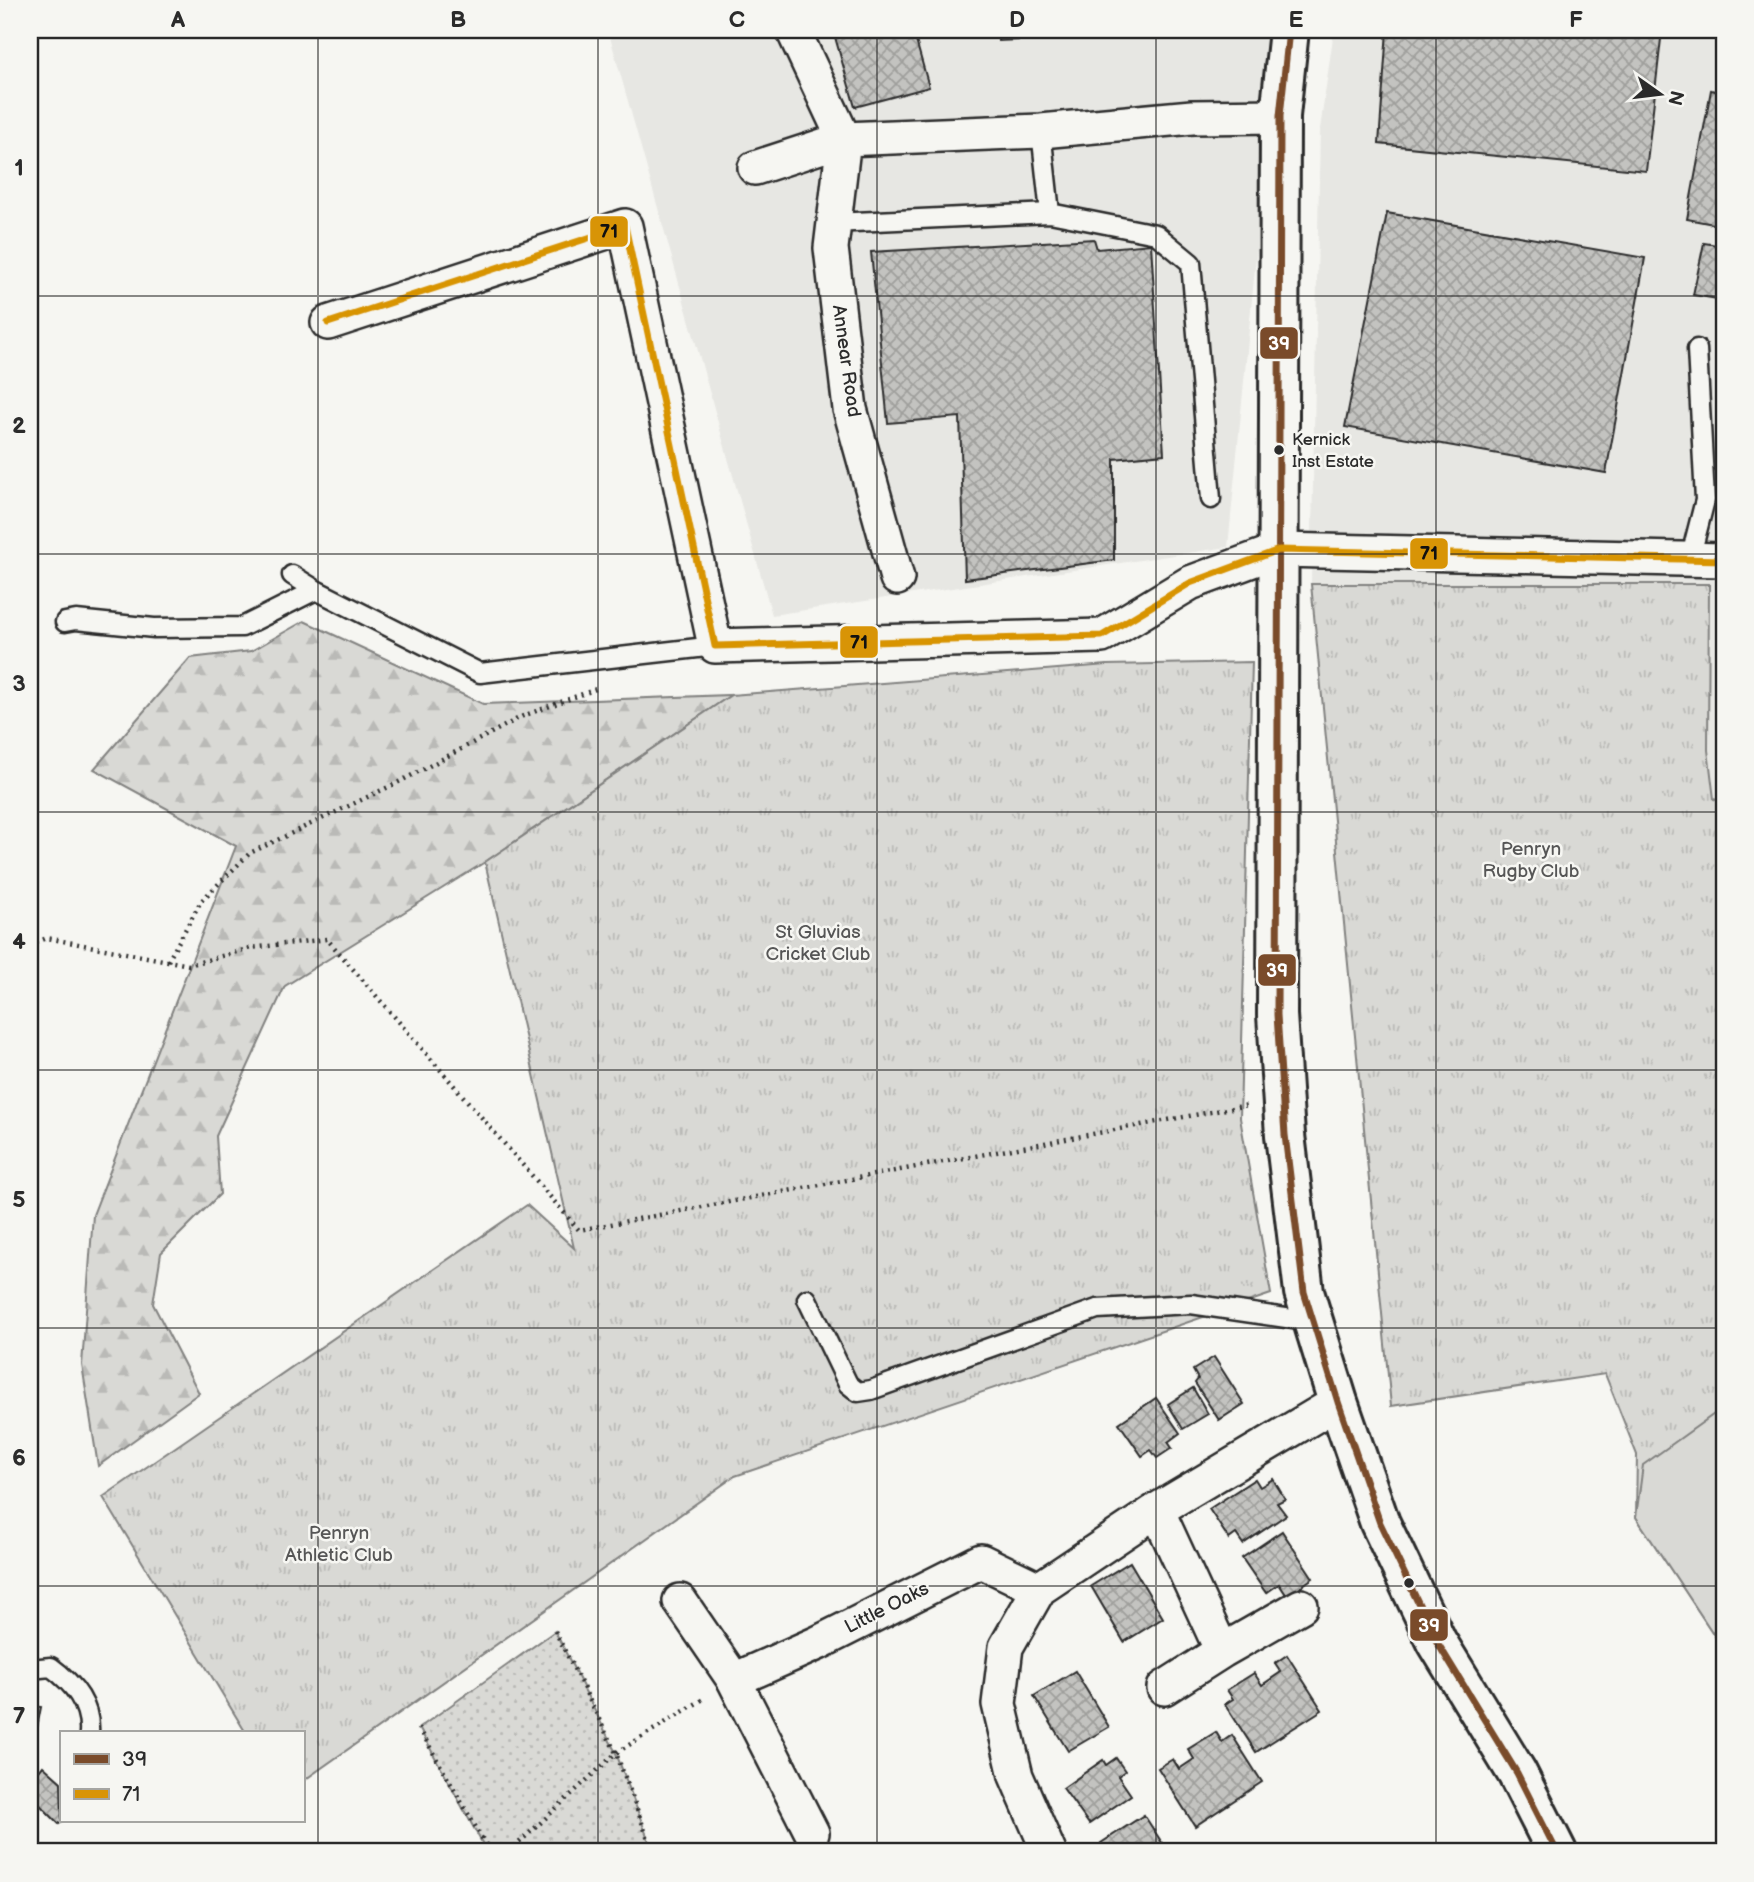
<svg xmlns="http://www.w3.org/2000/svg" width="1754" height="1882" font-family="'Balsamiq Sans',sans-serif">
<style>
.built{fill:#e7e7e3}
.grass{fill:url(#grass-dots);stroke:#828280;stroke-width:2}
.forest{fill:url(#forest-firs);stroke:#828280;stroke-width:2}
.park{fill:url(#park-tufts);stroke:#828280;stroke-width:2}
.garden{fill:#d9d9d5;stroke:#828280;stroke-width:2}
.building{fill:url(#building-cross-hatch);stroke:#2b2b2b;stroke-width:2}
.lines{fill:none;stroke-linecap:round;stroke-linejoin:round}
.lane-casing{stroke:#2b2b2b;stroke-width:23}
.street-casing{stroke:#2b2b2b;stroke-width:38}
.secondary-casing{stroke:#2b2b2b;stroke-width:44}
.path{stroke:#2b2b2b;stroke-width:4.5;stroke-dasharray:2 5;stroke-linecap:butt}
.lane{stroke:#f6f6f2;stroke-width:18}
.street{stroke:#f6f6f2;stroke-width:33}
.secondary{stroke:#f6f6f2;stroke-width:38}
.bus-1-casing{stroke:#f6f6f2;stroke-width:12}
.bus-2-casing{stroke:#f6f6f2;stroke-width:12}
.bus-1{stroke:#7a4b2a;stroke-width:7}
.bus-2{stroke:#d89406;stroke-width:7}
.grid{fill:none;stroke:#2b2b2b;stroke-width:2;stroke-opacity:0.55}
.bus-dot{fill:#2b2b2b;stroke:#f6f6f2;stroke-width:2.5}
.labels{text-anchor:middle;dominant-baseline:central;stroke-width:5;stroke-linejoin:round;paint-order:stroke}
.bus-label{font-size:17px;fill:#2b2b2b;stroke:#f6f6f2;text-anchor:start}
.street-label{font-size:19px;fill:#2b2b2b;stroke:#f6f6f2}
.park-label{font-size:19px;fill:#565656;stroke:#f6f6f2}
.line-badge{stroke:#f6f6f2;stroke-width:2.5}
.badge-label{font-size:19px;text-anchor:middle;font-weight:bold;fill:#fff}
.pale-badge-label{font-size:19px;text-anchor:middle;font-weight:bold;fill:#111}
.neatline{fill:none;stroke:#2b2b2b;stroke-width:2.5}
.grid-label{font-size:23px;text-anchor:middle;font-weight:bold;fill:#2b2b2b}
</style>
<defs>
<pattern id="grass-dots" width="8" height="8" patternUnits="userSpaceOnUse" patternTransform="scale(1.75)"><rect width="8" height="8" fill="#d9d9d5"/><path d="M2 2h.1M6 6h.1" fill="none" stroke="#babab7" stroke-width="1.8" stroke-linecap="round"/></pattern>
<pattern id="forest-firs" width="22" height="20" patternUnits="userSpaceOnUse" patternTransform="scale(1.75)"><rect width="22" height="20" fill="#d9d9d5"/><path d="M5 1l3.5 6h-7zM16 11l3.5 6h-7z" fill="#babab7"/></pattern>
<pattern id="park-tufts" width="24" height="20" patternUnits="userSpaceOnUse" patternTransform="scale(1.75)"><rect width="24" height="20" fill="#d9d9d5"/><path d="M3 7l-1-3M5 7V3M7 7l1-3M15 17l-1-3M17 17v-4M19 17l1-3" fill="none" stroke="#babab7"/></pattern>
<pattern id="building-cross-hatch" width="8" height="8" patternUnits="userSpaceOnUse" patternTransform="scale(1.75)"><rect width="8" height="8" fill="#c3c3c0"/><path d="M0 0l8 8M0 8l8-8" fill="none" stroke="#9f9f9c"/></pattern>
</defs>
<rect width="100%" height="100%" fill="#f6f6f2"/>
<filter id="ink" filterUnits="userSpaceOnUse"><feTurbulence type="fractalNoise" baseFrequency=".0143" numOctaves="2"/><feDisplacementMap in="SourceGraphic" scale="14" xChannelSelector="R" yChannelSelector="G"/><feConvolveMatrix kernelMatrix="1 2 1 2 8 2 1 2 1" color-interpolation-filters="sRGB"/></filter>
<g filter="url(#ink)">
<!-- built -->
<path class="built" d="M608 30H1278L1228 547 772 615Z
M1334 30H1724V803L1714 799 1708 750 1709 584H1311L1320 129Z"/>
<!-- grass -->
<path class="grass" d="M555 1631 616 1753 653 1852H487L419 1728Z"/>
<!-- forest -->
<path class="forest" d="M304 621 483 704 731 695 485 862 285 986 216 1136 220 1194 161 1253 153 1304 199 1393 98 1466 82 1365 93 1215 236 846 94 769 190 658 251 651Z"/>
<!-- park -->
<path class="park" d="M1311 584H1709L1708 750 1714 799 1724 803V1650L1636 1517 1637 1455 1605 1374 1391 1406Z
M1252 662 1240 1118 1271 1294 735 1476 303 1781V1733H246L103 1497 527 1205 574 1248 485 862 731 695 1107 665Z"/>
<!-- garden -->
<path class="garden" d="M1724 1407V1650L1636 1517 1643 1465Z"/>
<!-- building -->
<path class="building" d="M833 30H913L929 87 855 107Z
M997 30H1169V34L998 41Z
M1387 30H1662L1646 171 1379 144Z
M1711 90 1724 93V226L1687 219Z
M1387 213 1645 258 1606 473 1345 427Z
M1094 239 1097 249 1151 244 1164 454 1114 459V560L965 579 960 417 888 423 871 252Z
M1704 243 1724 246V300L1693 295Z
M1214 1357 1244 1404 1219 1420 1195 1383 1198 1379 1193 1370Z
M1193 1388 1208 1414 1183 1429 1168 1404Z
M1156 1398 1180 1433 1168 1442 1172 1448 1157 1458 1151 1450 1142 1456 1119 1423Z
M1255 1479 1260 1487 1273 1479 1285 1499 1277 1503 1286 1515 1243 1544 1236 1534 1229 1539 1209 1509Z
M1282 1531 1313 1578 1287 1596 1279 1584 1266 1593 1242 1558Z
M1130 1562 1163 1618 1124 1642 1091 1586Z
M1287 1655 1322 1710 1256 1752 1225 1704 1233 1699 1227 1690 1254 1673 1262 1685 1281 1672 1275 1663Z
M1075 1671 1109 1727 1068 1751 1034 1696Z
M30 1705 41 1707 30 1764Z
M1216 1732 1222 1742 1232 1735 1262 1782 1195 1826 1158 1768 1173 1759 1179 1769 1194 1759 1188 1749Z
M1116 1758 1125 1771 1118 1776 1131 1795 1089 1824 1063 1788 1103 1760 1106 1765Z
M43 1766 61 1782 62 1821 59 1824 30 1795V1782Z
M1144 1815 1168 1852H1107L1101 1843Z"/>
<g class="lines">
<!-- lane casing -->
<g class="lane-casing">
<path id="lane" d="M1041 131 1050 213 1156 234 1191 263 1211 499
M833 223 1050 213
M1690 559 1705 500 1697 349
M292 575 316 590 480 673 715 646
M65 622 76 620 154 628 242 627 316 590
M807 1299 848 1384 858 1392 871 1390 1097 1309 1191 1304 1313 1322
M30 1669 51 1667C73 1683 91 1704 89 1733"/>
</g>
<!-- street casing -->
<g class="street-casing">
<path id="street" d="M793 30 844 139 831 248 850 409 897 578
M755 168 844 139 1041 131 1192 117 1280 116
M328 323 625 226 715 646 1102 636 1190 583 1279 550 1724 560
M1157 1510 1222 1651 1164 1688
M680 1601 734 1680
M1222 1651 1301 1606
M812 1833 734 1680 818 1643 981 1561 1039 1589
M1049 1852 1016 1776 999 1704 1006 1647 1039 1589 1157 1510 1338 1402"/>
</g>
<!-- secondary casing -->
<g class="secondary-casing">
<path id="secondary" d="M1289 30 1280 116 1277 1015 1285 1135 1304 1292 1338 1402 1380 1523 1437 1642 1517 1773 1557 1852"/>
</g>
<!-- path -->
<path class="path" d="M30 945 47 938 189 965 251 948 327 939 579 1230 1248 1105
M168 961 201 901 250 853 401 781 523 716 596 689
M555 1631 616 1753 653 1852
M419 1728 490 1852
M509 1852 616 1753 705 1698"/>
<!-- lane -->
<use href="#lane" class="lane"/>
<!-- street -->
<use href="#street" class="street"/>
<!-- secondary -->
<use href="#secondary" class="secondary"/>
<!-- bus-1 casing -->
<g class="bus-1-casing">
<path id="bus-1" d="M1289 30 1280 116 1277 1015 1285 1135 1304 1292 1338 1402 1380 1523 1437 1642 1517 1773 1557 1852"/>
</g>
<!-- bus-2 casing -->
<g class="bus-2-casing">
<path id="bus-2" d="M328 323 625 226 715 646 1102 636 1190 583 1279 550 1724 560"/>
</g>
<!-- bus-1 -->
<use href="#bus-1" class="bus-1"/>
<!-- bus-2 -->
<use href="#bus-2" class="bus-2"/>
</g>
</g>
<!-- grid -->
<path class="grid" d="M318 30V1852M598 30V1852M877 30V1852M1156 30V1852M1436 30V1852M30 296H1724M30 554H1724M30 812H1724M30 1070H1724M30 1328H1724M30 1586H1724"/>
<!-- markers -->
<g class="bus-dot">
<circle cx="1279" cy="450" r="6"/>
<circle cx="1409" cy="1583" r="6"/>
</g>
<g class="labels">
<!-- bus labels -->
<g class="bus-label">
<text x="1292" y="440">Kernick<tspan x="1292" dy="22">Inst Estate</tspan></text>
</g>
<!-- street labels -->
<g class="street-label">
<text transform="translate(846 361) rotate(82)">Annear Road</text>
<text transform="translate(887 1608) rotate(-27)">Little Oaks</text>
</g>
<!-- park labels -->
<g class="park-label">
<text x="1531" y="849">Penryn<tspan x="1531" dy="22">Rugby Club</tspan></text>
<text x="818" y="932">St Gluvias<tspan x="818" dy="22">Cricket Club</tspan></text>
<text x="339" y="1533">Penryn<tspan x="339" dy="22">Athletic Club</tspan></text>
</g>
</g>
<g class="line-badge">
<rect x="589" y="215" width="40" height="33" rx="7" fill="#d89406"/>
<rect x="1259" y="326" width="40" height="34" rx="7" fill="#7a4b2a"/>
<rect x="1409" y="537" width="40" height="33" rx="7" fill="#d89406"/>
<rect x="839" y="625" width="40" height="34" rx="7" fill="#d89406"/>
<rect x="1257" y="953" width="40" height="34" rx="7" fill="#7a4b2a"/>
<rect x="1409" y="1608" width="40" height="34" rx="7" fill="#7a4b2a"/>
</g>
<g class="badge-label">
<text x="1279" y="350">39</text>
<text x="1277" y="977">39</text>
<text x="1429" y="1632">39</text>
</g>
<g class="pale-badge-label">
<text x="609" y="238">71</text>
<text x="1429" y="560">71</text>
<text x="859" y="649">71</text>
</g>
<!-- margin -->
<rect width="1754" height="1882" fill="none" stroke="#f6f6f2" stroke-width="77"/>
<!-- legend -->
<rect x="60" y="1731" width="245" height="91" fill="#f6f6f2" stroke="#a5a5a2" stroke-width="2"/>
<rect x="74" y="1754" width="35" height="10" fill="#7a4b2a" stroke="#a5a5a2" stroke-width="2"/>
<text x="122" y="1766" font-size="21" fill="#2b2b2b">39</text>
<rect x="74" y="1789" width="35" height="10" fill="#d89406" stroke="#a5a5a2" stroke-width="2"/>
<text x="122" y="1801" font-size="21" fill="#2b2b2b">71</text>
<!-- north arrow -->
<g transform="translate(1660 94) rotate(104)" stroke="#f6f6f2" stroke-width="5" paint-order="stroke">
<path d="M0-5L12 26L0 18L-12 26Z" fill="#2b2b2b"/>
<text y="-10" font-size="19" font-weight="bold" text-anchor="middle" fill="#2b2b2b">N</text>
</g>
<rect x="38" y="38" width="1678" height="1805" class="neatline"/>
<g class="grid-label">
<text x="178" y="27">A</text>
<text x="458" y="27">B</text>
<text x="737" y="27">C</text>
<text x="1017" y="27">D</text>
<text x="1296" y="27">E</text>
<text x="1576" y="27">F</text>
<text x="19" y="175">1</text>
<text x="19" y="433">2</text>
<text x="19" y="691">3</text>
<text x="19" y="949">4</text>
<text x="19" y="1207">5</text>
<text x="19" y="1465">6</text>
<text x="19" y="1723">7</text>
</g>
</svg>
